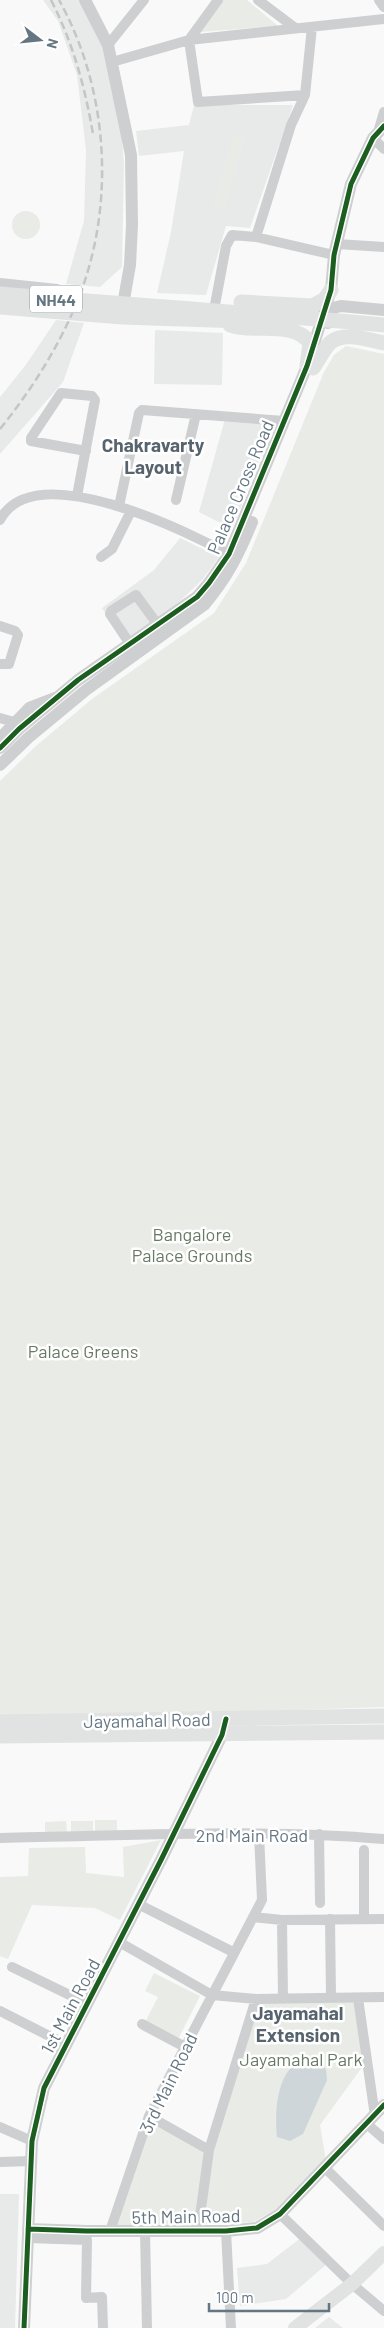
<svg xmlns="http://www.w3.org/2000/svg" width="384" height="2328" font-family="Barlow,sans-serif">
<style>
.built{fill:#e8e9e9}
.green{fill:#e8ebe6}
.water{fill:#ced6d9}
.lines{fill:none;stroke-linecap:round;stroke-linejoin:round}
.minor{stroke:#cecfd0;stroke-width:10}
.tertiary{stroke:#cecfd0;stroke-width:12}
.secondary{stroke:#e1e2e2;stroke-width:14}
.primary{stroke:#e1e2e2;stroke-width:15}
.rail{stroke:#c3c5c6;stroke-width:2.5;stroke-dasharray:8 4;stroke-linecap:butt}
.cycleway-casing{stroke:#fff;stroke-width:8}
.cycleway{stroke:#1b5e20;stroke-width:5}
.labels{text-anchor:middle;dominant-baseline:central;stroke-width:5;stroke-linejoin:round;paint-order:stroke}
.shield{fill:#fff;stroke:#939fa8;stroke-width:1}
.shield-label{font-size:16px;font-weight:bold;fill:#657683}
.street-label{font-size:18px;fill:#657683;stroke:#fff}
.park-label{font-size:18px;fill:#687a64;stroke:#fff}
.neighbourhood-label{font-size:19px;font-weight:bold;fill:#57646e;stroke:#fff}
</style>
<rect width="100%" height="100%" fill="#f9f9f9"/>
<!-- built -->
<path class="built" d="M43 0H81L106 52 121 128 124 164 122 267 100 287 66 284 84 221 86 150 77 75 58 21Z
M194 105H293L250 228 226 226 206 295 157 293 171 232 184 151 139 156 136 131 189 125Z
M56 320 84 323 63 382 0 454V397L25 366Z
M155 330 223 333 222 385 154 384Z
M225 419 274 424 232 529 199 512Z
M180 538 219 557 202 580 177 604 124 643 102 608 154 570Z
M0 2194H19L15 2328H0Z
M302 2237 327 2264 286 2299 240 2306 237 2268 267 2264Z
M329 2317 343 2328H315Z"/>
<!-- green -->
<path class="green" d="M223 0H247L278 26 200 32Z
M233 134 245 138 225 209 213 206Z
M12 225a14 14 0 1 1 28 0a14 14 0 1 1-28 0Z
M346 346 384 354V1707L151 1715 0 1717V781L36 746 92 699 214 613 246 563 324 372 334 355Z
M95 1820H117V1831L95 1832Z
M66 1821 67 1832 45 1833V1822Z
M71 1821H93V1832L71 1833Z
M161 1840 120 1920 95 1908 32 1905 8 1959 0 1956V1877L28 1876 29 1848 85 1847 86 1873 124 1877 123 1847Z
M154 1973 200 1996 174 2047 141 2030 158 1997 145 1991Z
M354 2002 363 2066 320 2125 326 2161 282 2206 253 2222 202 2224 212 2152 260 2003Z
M151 2121 206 2152 194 2226 115 2228Z"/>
<!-- water -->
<path class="water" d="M307 2056 320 2060 326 2070 327 2080 303 2134 290 2141 277 2137C274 2108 277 2068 307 2056Z"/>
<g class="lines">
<!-- minor -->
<path class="minor" d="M218 0 189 40 198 102 305 95
M258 0 294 27
M379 0 384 7
M108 45 144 0
M112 62 189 40 384 19
M379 129 384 112
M373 138 384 149
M256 237 291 125 305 95 312 27
M337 244 384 247
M0 283 57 289
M214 310 226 246 232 235 256 237 334 255
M77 496 95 400 92 396 61 393 31 438V441L86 451
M176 500 196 414
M119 506 139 413 142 410 284 421
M0 520C34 455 189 532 234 557
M101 557 112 549 131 511
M0 626 15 631 18 635 9 664H0
M130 644 110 614 111 611 136 595 158 625
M0 718 14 722
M0 737 29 707 55 697
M319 1834 320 1903
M0 1838C128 1836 257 1828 384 1839
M364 1850V1919
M138 1904 233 1952
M253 1917 282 1920 384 1919
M330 1919 331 1998
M282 1920 283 1999
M119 1942 212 1995 256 1999 384 1997
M12 1967 86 2003
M358 1998 375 2116
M0 2011 65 2044
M142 2024 185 2047
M149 2116 209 2150
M367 2124 384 2139
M0 2127 32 2141
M0 2162 31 2161
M325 2168 384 2226
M280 2214 352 2284 384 2311
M145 2230 147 2328
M110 2231 149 2116 262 1900 259 1834
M198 2231 209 2150 256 1999
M226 2231 231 2328
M28 2238 87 2240 86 2298 102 2297 103 2328"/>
<!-- tertiary -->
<path class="tertiary" d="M85 0 108 45 131 155 132 225 130 265 123 305
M328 323 333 308 341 306 384 310
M0 748 19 729 78 680 197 597 209 583 229 554 307 366 331 290 334 255 351 184 373 138 384 126
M0 765 28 738 86 690 204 605C227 578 239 554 252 522
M28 2229 86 2231H226L257 2228 280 2214 384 2105
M24 2328 32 2141 44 2088 161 1860 222 1735 225 1725"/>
<!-- secondary -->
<path class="secondary" d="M295 2328 352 2284 384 2253"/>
<!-- primary -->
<path class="primary" d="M0 294C128 305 256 313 384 325
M241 302 312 306 325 299 331 290
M0 307 122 317 241 321
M230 325C254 334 293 319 310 343L307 366
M313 368C319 360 324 348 331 342 345 331 368 340 384 343
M0 1722 384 1716
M0 1736 384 1732"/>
<!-- rail -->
<path class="rail" d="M51 0C73 43 85 87 93 134
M0 429C33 388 60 345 79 297 116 202 108 88 59 0"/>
<!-- cycleway casing -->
<g class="cycleway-casing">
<path id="cycleway" d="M0 748 19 729 78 680 197 597 209 583 229 554 307 366 331 290 334 255 351 184 373 138 384 126
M28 2229 86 2231H226L257 2228 280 2214 384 2105
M24 2328 32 2141 44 2088 161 1860 222 1735 226 1719"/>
</g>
<!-- cycleway -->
<use href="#cycleway" class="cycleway"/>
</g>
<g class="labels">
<!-- shield labels -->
<rect class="shield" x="30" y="285.5" width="52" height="27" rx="4"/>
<g class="shield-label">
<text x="56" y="299">NH44</text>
</g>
<!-- street labels -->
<g class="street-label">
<text transform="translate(240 487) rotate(-67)">Palace Cross Road</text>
<text transform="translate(147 1720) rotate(-1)">Jayamahal Road</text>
<text x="252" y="1835">2nd Main Road</text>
<text transform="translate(70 2006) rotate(-62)">1st Main Road</text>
<text transform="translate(168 2083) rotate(-64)">3rd Main Road</text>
<text transform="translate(186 2216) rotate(-1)">5th Main Road</text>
</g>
<!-- park labels -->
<g class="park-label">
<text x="192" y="1234">Bangalore<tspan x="192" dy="21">Palace Grounds</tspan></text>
<text x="83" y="1351">Palace Greens</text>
<text x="301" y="2059">Jayamahal Park</text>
</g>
<!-- neighbourhood labels -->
<g class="neighbourhood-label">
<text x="153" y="444">Chakravarty<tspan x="153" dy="22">Layout</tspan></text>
<text x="298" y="2012">Jayamahal<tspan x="298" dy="22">Extension</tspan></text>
</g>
</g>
<!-- north arrow -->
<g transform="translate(40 40) rotate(106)" stroke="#ffffff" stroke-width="4" paint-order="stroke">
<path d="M0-4L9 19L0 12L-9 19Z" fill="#657683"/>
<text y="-8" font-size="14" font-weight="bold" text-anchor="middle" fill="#657683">N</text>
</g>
<!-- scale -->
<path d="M209 2303v8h120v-8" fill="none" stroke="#657683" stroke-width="2.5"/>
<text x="216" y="2303" font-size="15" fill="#657683" stroke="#ffffff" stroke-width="4" paint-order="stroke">100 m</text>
</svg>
